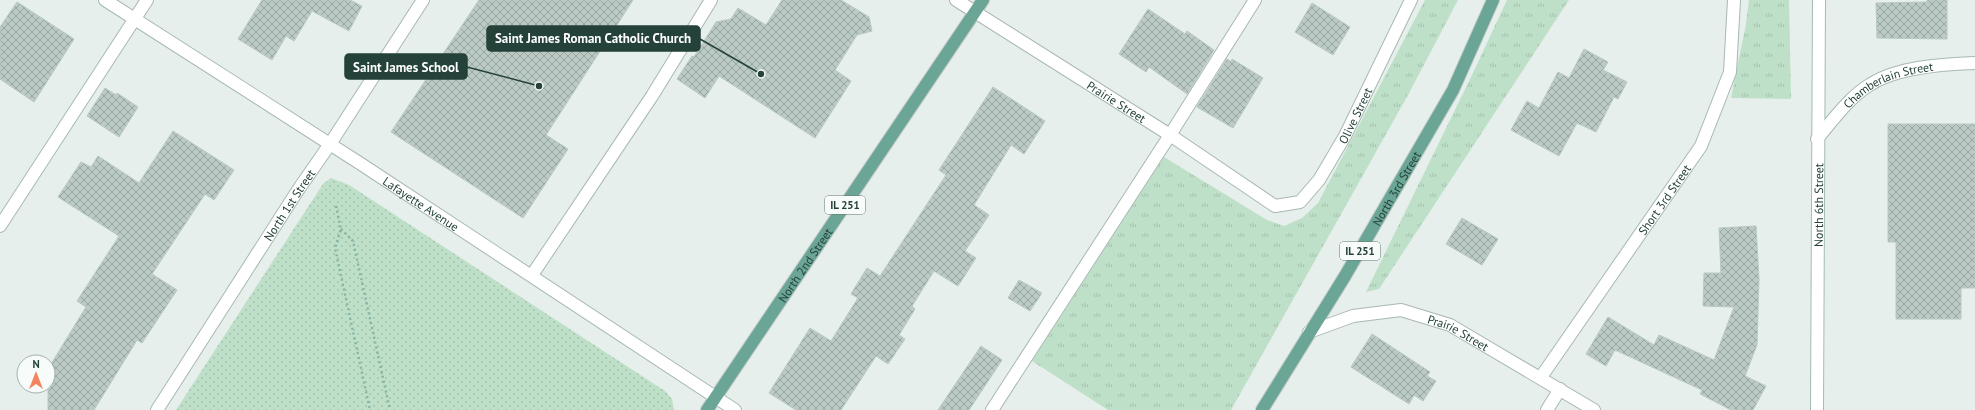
<svg xmlns="http://www.w3.org/2000/svg" width="1975" height="410" font-family="'PT Sans',sans-serif">
<style>
.grass{fill:url(#grass-tufts)}
.park{fill:url(#park-dots)}
.building{fill:url(#building-cross-hatch);stroke:#b8c9c2}
.lines{fill:none;stroke-linecap:round;stroke-linejoin:round}
.service-casing{stroke:#a8b8b2;stroke-width:14}
.minor-casing{stroke:#a8b8b2;stroke-width:14}
.secondary-casing{stroke:#a4bbb3;stroke-width:14}
.primary-casing{stroke:#c2cac8;stroke-width:14}
.path{stroke:#86b3a5;stroke-width:2.5;stroke-dasharray:2 3;stroke-linecap:butt}
.service{stroke:#fff;stroke-width:12}
.minor{stroke:#fff;stroke-width:12}
.secondary{stroke:#fff;stroke-width:12}
.primary{stroke:#6aa596;stroke-width:12}
.labels{text-anchor:middle;dominant-baseline:central;stroke-width:3.5;stroke-linejoin:round;paint-order:stroke}
.shield{fill:#f7fbf9;stroke:#637a73;stroke-width:1}
.shield-label{font-size:11px;font-weight:bold;fill:#24423a}
.street-label{font-size:12px;fill:#24423a;stroke:#f7fbf9}
.leader{fill:none;stroke:#24423a;stroke-width:1.5}
.callout-dot{fill:#24423a;stroke:#f7fbf9;stroke-width:1.5}
.callout{fill:#24423a;stroke:#24423a;stroke-width:1.5}
.callout-label{font-size:13px;text-anchor:middle;font-weight:bold;fill:#fff}
</style>
<defs>
<pattern id="grass-tufts" width="24" height="20" patternUnits="userSpaceOnUse"><rect width="24" height="20" fill="#bfe0c8"/><path d="M3 7l-1-3M5 7V3M7 7l1-3M15 17l-1-3M17 17v-4M19 17l1-3" fill="none" stroke="#a4c1ad"/></pattern>
<pattern id="park-dots" width="8" height="8" patternUnits="userSpaceOnUse"><rect width="8" height="8" fill="#bfe0c8"/><path d="M2 2h.1M6 6h.1" fill="none" stroke="#a4c1ad" stroke-width="1.8" stroke-linecap="round"/></pattern>
<pattern id="building-cross-hatch" width="8" height="8" patternUnits="userSpaceOnUse"><rect width="8" height="8" fill="#bbcac4"/><path d="M0 0l8 8M0 8l8-8" fill="none" stroke="#98a6a0"/></pattern>
</defs>
<rect width="100%" height="100%" fill="#e6efeb"/>
<!-- grass -->
<path class="grass" d="M1425 0H1458L1408 95 1231 410H1108L1032 361 1164 157 1267 220 1284 226 1302 218 1318 203Z
M1507 0H1569L1379 289 1366 292 1472 75Z
M1749 0H1789L1791 99 1731 98 1746 24Z"/>
<!-- park -->
<path class="park" d="M331 178 349 185 665 391 672 399 674 410H176L323 184Z"/>
<!-- building -->
<path class="building" d="M262 0H350L362 6 349 31 312 11 294 41 286 36 272 60 238 39Z
M479 0H633L546 135 568 149 523 218 391 132Z
M782 0H841L869 17 872 31 857 35 835 70 851 81 815 138 719 76 705 98 677 79 692 56 694 57 716 22 731 19 738 8 766 25Z
M1927 0H1947V39L1877 38 1876 3 1927 2Z
M17 2 74 39 34 102 0 79V27Z
M1312 3 1350 27 1333 55 1295 32Z
M1148 9 1185 34 1187 31 1214 50 1187 94 1149 67 1146 72 1119 54Z
M1584 49 1608 62 1603 70 1627 82 1618 99 1614 97 1596 132 1577 123 1559 156 1511 130 1527 101 1539 108 1558 72 1569 78Z
M1227 59 1231 62 1232 59 1263 78 1233 128 1197 107Z
M993 87 1045 121 1024 154 1011 145 974 205 989 215 965 251 976 258 958 286 934 271 912 306 915 309 899 335 905 339 888 364 876 356 841 410H796L769 393 810 328 831 341 858 298 851 294 867 268 880 276 946 175 939 170Z
M105 88 116 95 117 93 138 107 119 137 87 116Z
M1888 124H1975V288H1961V319H1896V242H1888Z
M173 131 234 170 214 200 205 194 152 274 177 290 142 343 137 340 94 410H48V369L86 307 77 301 119 236 58 197 81 162 91 167 98 156 139 183Z
M1462 218 1498 239 1482 265 1446 244Z
M1756 226 1759 279 1757 345 1745 376 1766 386 1753 410H1731L1700 394 1702 390 1615 350 1606 366 1586 354 1608 317 1654 345 1659 335 1714 360 1734 307 1703 306 1704 273H1721L1719 228Z
M1019 280 1042 293 1030 311 1008 298Z
M1372 334 1430 372 1427 376 1436 381 1423 401 1414 395 1409 404 1351 367Z
M981 346 1002 360 969 410H938Z"/>
<g class="lines">
<!-- service casing -->
<g class="service-casing">
<path id="service" d="M0 226 147 0
M532 275 652 96 711 0
M992 410 1170 135 1255 0
M1547 410 1560 389"/>
</g>
<!-- minor casing -->
<g class="minor-casing">
<g id="minor">
<path id="s1" d="M105 0 361 164 735 410"/>
<path id="s2" d="M956 0 1170 135 1275 206 1300 202 1319 180 1345 136 1411 0"/>
<path id="s3" d="M1817 139C1833 120 1849 97 1871 84 1898 67 1943 64 1975 63"/>
<path id="s4" d="M1309 332 1353 316 1401 310 1450 325 1594 410"/>
<path id="s5" d="M1541 377 1701 146 1730 72 1734 0"/>
<path id="s6" d="M157 410 298 190 330 144 423 0"/>
</g>
</g>
<!-- secondary casing -->
<g class="secondary-casing">
<g id="secondary">
<path id="s7" d="M1817 410 1819 0"/>
</g>
</g>
<!-- primary casing -->
<g class="primary-casing">
<g id="primary">
<path id="s8" d="M707 410 983 0"/>
<path id="s9" d="M1262 410 1345 276 1453 90 1493 0"/>
</g>
</g>
<!-- path -->
<path class="path" d="M336 206 341 229 335 248 370 410
M341 229 353 241 390 410"/>
<!-- service -->
<use href="#service" class="service"/>
<!-- minor -->
<use href="#minor" class="minor"/>
<!-- secondary -->
<use href="#secondary" class="secondary"/>
<!-- primary -->
<use href="#primary" class="primary"/>
</g>
<g class="labels">
<!-- shield labels -->
<g class="shield">
<rect x="825" y="196" width="40" height="18" rx="3"/>
<rect x="1340" y="242" width="40" height="18" rx="3"/>
</g>
<g class="shield-label">
<text x="845" y="205">IL 251</text>
<text x="1360" y="251">IL 251</text>
</g>
<!-- street labels -->
<g class="street-label">
<text stroke="none"><textPath href="#s3" startOffset="93">Chamberlain Street</textPath></text>
<text stroke="none"><textPath href="#s2" startOffset="190">Prairie Street</textPath></text>
<text stroke="none"><textPath href="#s2" startOffset="508">Olive Street</textPath></text>
<text stroke="none"><textPath href="#s9" startOffset="259">North 3rd Street</textPath></text>
<text stroke="none"><textPath href="#s5" startOffset="216">Short 3rd Street</textPath></text>
<text stroke="none"><textPath href="#s1" startOffset="376">Lafayette Avenue</textPath></text>
<text stroke="none"><textPath href="#s6" startOffset="244">North 1st Street</textPath></text>
<text stroke="none"><textPath href="#s7" startOffset="205">North 6th Street</textPath></text>
<text stroke="none"><textPath href="#s8" startOffset="175">North 2nd Street</textPath></text>
<text stroke="none"><textPath href="#s4" startOffset="157">Prairie Street</textPath></text>
</g>
</g>
<!-- callouts -->
<path class="leader" d="M761 74L700 39M539 86L467 67"/>
<g class="callout-dot">
<circle cx="761" cy="74" r="4"/>
<circle cx="539" cy="86" r="4"/>
</g>
<g class="callout">
<rect x="487" y="26" width="213" height="25" rx="4"/>
<rect x="345" y="54" width="122" height="25" rx="4"/>
</g>
<g class="callout-label">
<text x="593" y="43">Saint James Roman Catholic Church</text>
<text x="406" y="72">Saint James School</text>
</g>
<!-- north arrow -->
<g transform="translate(36 374)"><circle r="19" fill="#f7fbf9" stroke="#a3b1ad"/>
<path d="M0-3L7 15L0 10L-7 15Z" fill="#f4845f"/>
<text y="-6" font-size="11" font-weight="bold" text-anchor="middle" fill="#24423a">N</text>
</g>
</svg>
